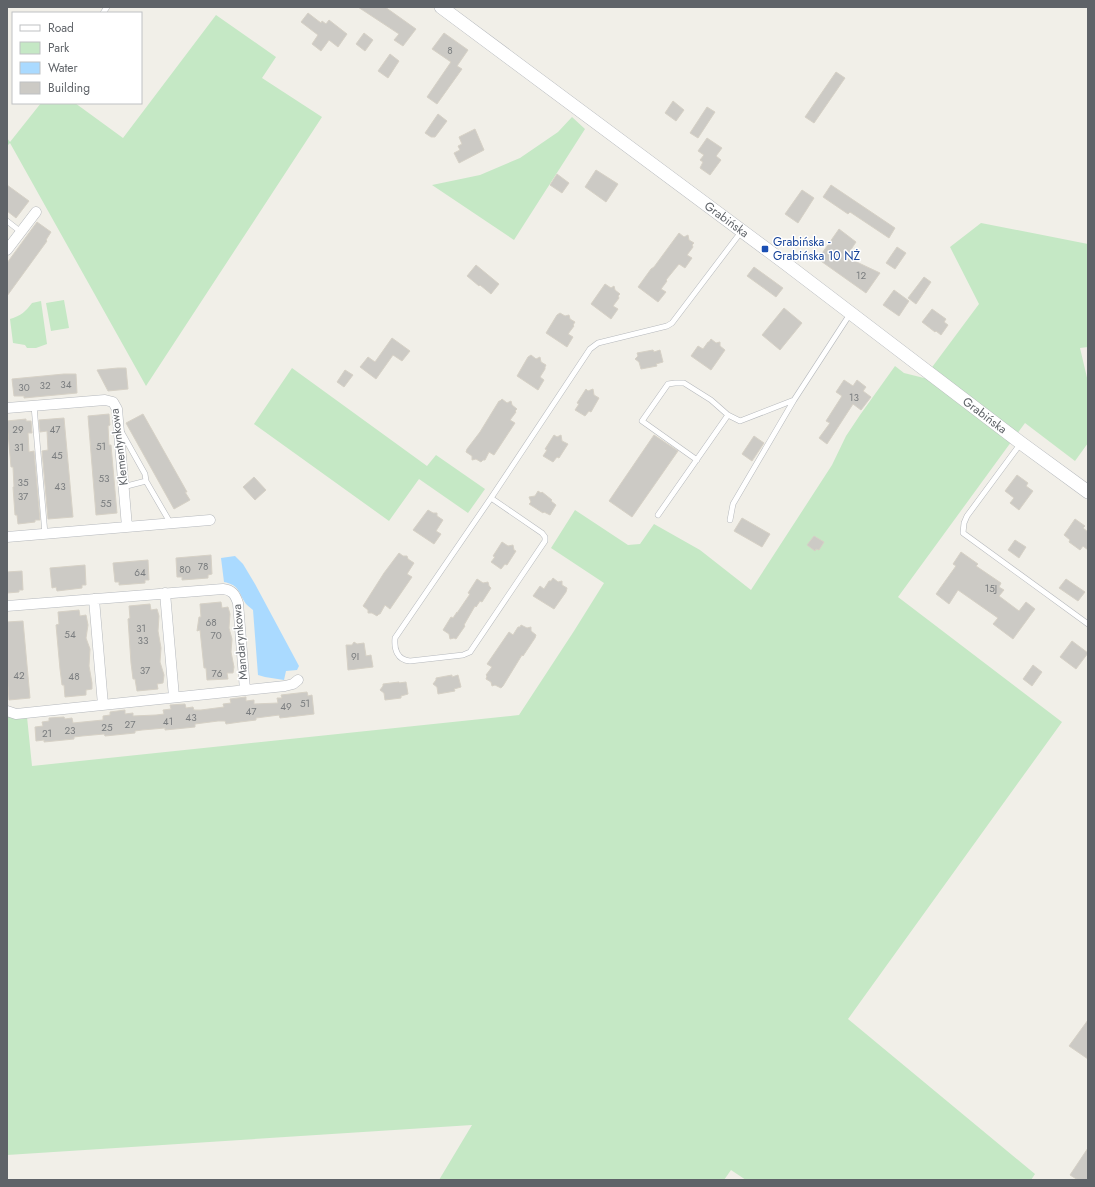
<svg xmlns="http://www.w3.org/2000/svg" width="1095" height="1187" font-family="Jost,sans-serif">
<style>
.green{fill:#c5e8c5}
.water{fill:#aadaff}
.building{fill:#cccac5;stroke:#d6d1c6}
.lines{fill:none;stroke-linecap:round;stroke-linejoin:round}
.service-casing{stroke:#b5b8bc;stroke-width:6}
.minor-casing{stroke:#b5b8bc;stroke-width:11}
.tertiary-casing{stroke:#b5b8bc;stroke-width:14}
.service{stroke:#fff;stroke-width:5}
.minor{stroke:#fff;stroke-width:10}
.tertiary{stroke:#fff;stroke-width:13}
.transit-dot{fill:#1a4fb4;stroke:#fff;stroke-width:1.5}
.labels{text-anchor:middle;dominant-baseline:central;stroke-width:3;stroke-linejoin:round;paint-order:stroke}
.number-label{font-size:10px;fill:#7a7d7f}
.street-label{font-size:12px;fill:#5f6368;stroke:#fff}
.transit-label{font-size:12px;fill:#164399;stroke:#fff;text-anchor:start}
</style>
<rect width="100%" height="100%" fill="#f1efe8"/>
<!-- green -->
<path class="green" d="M216 15 276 57 262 78 322 117 146 386 10 143 7 146V138L10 142 41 103H75L123 138Z
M572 117 585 129 514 240 432 185 480 175 520 158 558 132Z
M981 223 1088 244V347L1080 348 1088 382V443L1075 461 1025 423 898 597 1062 722 848 1019 1035 1174 1031 1180H746L731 1170 724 1180H439L472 1125 7 1155V716L16 718 27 717 32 766 519 715 574 631 604 583 551 548 575 510 628 545 640 544 654 524 700 550 751 590 832 465 846 436 860 415 895 366 904 373 924 378 979 304 950 247Z
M64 300 69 328 51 331 46 303Z
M41 301 47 344 36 348H27L25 345 13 343 10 319C21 316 26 311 32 303Z
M292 368 427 466 436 455 485 489 468 513 419 479 389 521 254 424Z"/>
<!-- water -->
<path class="water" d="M235 556 243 564 255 584 299 666 297 670 286 671 284 680 265 677 258 675 253 610C250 607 246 605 244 601 238 590 238 585 224 582L221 558Z"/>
<!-- building -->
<path class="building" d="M358 7H385L416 29 403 46 394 40 399 34Z
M308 13 321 23 322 21 326 24 329 20 347 34 338 47 329 40 321 51 312 44 318 35 301 22Z
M364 33 373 40 365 51 356 44Z
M444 33 468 50 457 66 462 69 437 104 427 97 451 62 432 49Z
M390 54 399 61 388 78 378 71Z
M836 72 845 78 814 123 805 117Z
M673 101 684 110 676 121 665 113Z
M707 107 715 112 698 138 690 133Z
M438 114 447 121 435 137H431L425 133Z
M475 129 484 150 459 163 454 153 460 150 458 146 462 144 459 137Z
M707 138 722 148 716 156 721 160 710 175 700 168 703 162 700 160 704 155 698 151Z
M596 170 618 184 606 202 585 187Z
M557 174 569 183 562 193 550 185Z
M7 185 29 201 16 218 7 211Z
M831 185 895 228 889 238 850 212 848 214 823 197Z
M802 190 814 198 798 223 785 214Z
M37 222 51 232 46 240 47 241 7 296V263Z
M839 229 856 242 846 257 880 273 866 293 818 259Z
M679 233 684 237 688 235 689 240 694 243 692 245 693 247 687 255 692 258 685 268 679 264 666 280 667 281 661 289 666 292 658 302 638 287 651 269 654 267Z
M897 247 906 253 895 269 886 263Z
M476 265 499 284 491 294 480 285 479 286 467 276Z
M754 267 783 288 776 297 747 276Z
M924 277 931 282 916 304 908 298Z
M605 284 611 288 614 286 615 290 620 294 618 296 619 298 613 306 618 309 611 319 591 304Z
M894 290 909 301 899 316 883 305Z
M784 308 802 323 780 350 762 335Z
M932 309 946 319 944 322 948 325 941 335 936 331 935 332 922 322Z
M560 313 565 316 569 315 570 319 575 322 573 325 574 326 568 334 573 337 567 347 546 333 557 315Z
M392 338 410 351 402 361 393 355 376 379 360 367 368 357 375 362Z
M711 339 716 343 720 342V346L725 350 711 370 691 356 698 346 703 349 708 342H709Z
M653 350 654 352 660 350 663 362 656 364 657 366 641 369 639 362 635 359 638 356 637 353Z
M531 355 536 359 540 357 541 362 546 365 545 367V369L540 377 544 380 538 390 517 376 528 357Z
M118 368H126L128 389 108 391 97 370Z
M345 370 353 375 344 387 337 382Z
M64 374H76L77 393 24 398V396H14L12 379Z
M844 380 853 386 857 380 866 387 863 391 871 397 861 410 853 404 827 444 819 438 830 423 826 421 842 396 836 392Z
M586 389 588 391 593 389 594 395 599 398 591 412 589 411 585 416 575 410 579 404 577 403Z
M502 399 507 403 511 401 512 405 517 409 515 411 516 412 510 420 515 423 494 455 489 452 485 460H483L481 462 476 459 472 460V456L466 452 467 449 480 432 499 401H500Z
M109 414 110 425 108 426 109 445H111L117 513 96 515 88 416Z
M143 414 187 492H185L190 500 174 509 126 423Z
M64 418 73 517 48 519 42 451 48 450 47 431 40 432 39 420Z
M26 419V421H31L32 433H28L29 452 34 451 40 520H35V522L18 524 17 515H15L13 487H14L13 467H11L7 421Z
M554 435 557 437 561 435 562 441 568 444 559 458 557 457 553 462 543 456 547 450 545 449Z
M654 435 678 451 632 517 609 501Z
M754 436 764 443 752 461 742 454Z
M1017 475 1028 483 1026 486 1033 491 1019 510 1010 503 1014 498 1005 491Z
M254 477 266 490 255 500 243 487Z
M538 491 541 493 542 492 552 500 551 501 556 505 550 515 544 512 543 513 529 504 531 502 529 497 535 496Z
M428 510 433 513H437V516L443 520 436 531 441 534 434 544 413 530Z
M742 518 770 534 762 547 734 531Z
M1075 519 1085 526 1083 528 1088 532V550L1083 546 1080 550 1069 542 1070 540 1064 535Z
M814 536 824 542 819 550 816 549 815 551 807 545Z
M1015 540 1026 547 1019 558 1008 550Z
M502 542 508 546 513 545 514 550 516 551 507 565 505 564 501 569 491 562 495 557 493 556Z
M961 552 978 564 976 566 1001 583 999 587 1004 590 999 596 1019 611 1026 602 1035 609 1013 639 993 624 998 618 958 590 949 604 936 594 956 566 953 564Z
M399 553 403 556H407L408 559 414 563 407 574 412 577 390 609 385 605 380 614H379L377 616 372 613H368V610L363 606 384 573Z
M211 555 212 574 208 575V578L182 580V577H177L176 558Z
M148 560 149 580H145V583L119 585V582H115L113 563Z
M85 565 86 585H82V588L57 591 56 587 52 588 50 568Z
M22 571 23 590H19V592L7 593V572Z
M553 578 558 582 562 581V585L567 588 566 592 554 609 533 596 540 586 544 589 549 581H551Z
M477 579 483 583 488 582 489 586 491 588 482 602 480 601 476 607 475 606 464 625 465 626 456 639 454 638 450 639 449 634 443 630 451 617 453 618 457 612V613L470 594 468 593Z
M1066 579 1085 592 1078 601 1059 588Z
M221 602 222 608 228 607 230 614 229 628 232 639 231 652 234 667 233 673H227L228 679 207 680 206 668H204L200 630 197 631 199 617H201L200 604Z
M150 604 151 610 157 609 159 616 158 631 161 648 160 662 164 675 163 683 157 684 158 689 137 691 135 679H133L131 663 128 619 130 618 129 606Z
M79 610 80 616 86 615 88 625 86 638 90 649 89 666 92 683V689L86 690V695L65 697 64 685H62L60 669 56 625 59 624 58 612Z
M23 621 30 698 9 700 7 671V622Z
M521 625 527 628 531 627V631L536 635 535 638 523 656 522 655 503 686 501 688 495 685 492 686 491 682 486 679 487 676 486 675 492 667 487 664 509 632 513 635 518 627H520Z
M1072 641 1088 653 1076 669 1060 657Z
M354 642 357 644 364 643 366 656 371 655 373 667 348 670 346 645H352Z
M1033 665 1042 672 1032 686 1023 679Z
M452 675V677L458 675 461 687 454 689 455 691 438 694 437 687 433 684 436 680V678Z
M399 682V683L406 682 408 694 401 696V698L385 700 384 693 380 690 383 686V684Z
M307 692 308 696 312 695 314 714 280 718 279 715 256 718V720L240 722 226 724 225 721H218L195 724V727L165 730V728L142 730 135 731V733L105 736 104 734 82 736 74 737V739L44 742V740L36 741 35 727 43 726 42 722 49 721V718L64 717 65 719 72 718 73 723 103 720V716L110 715V712L125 710V714L133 713V716L156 715 164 714 163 710 171 709 170 705 185 704 186 708 193 707 194 710H201L224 707 223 704 231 703 230 699 246 697V701L254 700V704L278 703 277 698H282L281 695Z
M1088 1020V1059L1069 1046Z
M1088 1148V1180H1078L1070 1175Z"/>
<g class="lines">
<!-- service casing -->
<g class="service-casing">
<path id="service" d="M103 13 107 7
M7 221 21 232
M34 406 45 534
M122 433 145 474 146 481 171 524
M1021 443 967 516 964 523 963 533 1088 624
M697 460 642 421 668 384 675 383H684L711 400 728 415 740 421 794 400 850 314
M123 487 146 481
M491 498 395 638C394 649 397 660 410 661L463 655 470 652 545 541V537L542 533 491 498 590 349 598 343 667 326 672 323 741 232
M658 515 728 415
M730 520 733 504 794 400"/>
</g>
<!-- minor casing -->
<g class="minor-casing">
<path id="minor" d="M7 250 36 212
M7 408 105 400 113 402 117 409 127 527
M7 537 210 520
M165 593 174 697
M94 599 103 705
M7 606 223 589C232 590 235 594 238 603L245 690
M7 711 16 714 285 686 293 684 298 680"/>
</g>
<!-- tertiary casing -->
<g class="tertiary-casing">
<g id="tertiary">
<path id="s1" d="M441 7 785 263 1021 443 1088 492"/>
</g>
</g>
<!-- service -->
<use href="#service" class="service"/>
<!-- minor -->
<use href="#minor" class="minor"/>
<!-- tertiary -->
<use href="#tertiary" class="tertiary"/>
</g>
<!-- markers -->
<rect class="transit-dot" x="761" y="245" width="8" height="8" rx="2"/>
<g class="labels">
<!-- number labels -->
<g class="number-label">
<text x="450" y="50">8</text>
<text x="861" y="275">12</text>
<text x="66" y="384">34</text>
<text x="45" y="385">32</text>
<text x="24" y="387">30</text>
<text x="854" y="397">13</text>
<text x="18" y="429">29</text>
<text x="55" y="429">47</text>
<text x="101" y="446">51</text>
<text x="19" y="447">31</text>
<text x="57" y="455">45</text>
<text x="104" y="478">53</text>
<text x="23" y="482">35</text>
<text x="60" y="486">43</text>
<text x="23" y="496">37</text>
<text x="106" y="503">55</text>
<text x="203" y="566">78</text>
<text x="185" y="569">80</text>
<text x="140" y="572">64</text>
<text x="991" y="588">15J</text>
<text x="211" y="622">68</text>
<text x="141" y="628">31</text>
<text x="70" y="634">54</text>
<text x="216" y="635">70</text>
<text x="143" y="640">33</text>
<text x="355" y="656">9I</text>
<text x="145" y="670">37</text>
<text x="217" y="673">76</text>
<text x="19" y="675">42</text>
<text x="74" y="676">48</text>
<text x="305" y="703">51</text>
<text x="286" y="706">49</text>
<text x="251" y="711">47</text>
<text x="191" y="717">43</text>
<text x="168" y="721">41</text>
<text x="130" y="724">27</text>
<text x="107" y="727">25</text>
<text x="70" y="730">23</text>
<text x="47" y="733">21</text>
</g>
<!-- street labels -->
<g class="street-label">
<text stroke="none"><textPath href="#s1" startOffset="356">Grabińska</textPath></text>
<text stroke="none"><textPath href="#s1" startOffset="680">Grabińska</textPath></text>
<text transform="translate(119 447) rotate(-97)">Klementynkowa</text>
<text transform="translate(240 642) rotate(-95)">Mandarynkowa</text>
</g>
<!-- transit labels -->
<g class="transit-label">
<text x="773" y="242">Grabińska -<tspan x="773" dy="14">Grabińska 10 NŻ</tspan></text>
</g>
</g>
<!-- border -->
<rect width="1095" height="1187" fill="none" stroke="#5f6368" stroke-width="16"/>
<!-- legend -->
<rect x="12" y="12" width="130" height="92" fill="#ffffff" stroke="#bfc1c3"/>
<rect x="20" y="25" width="20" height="6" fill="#ffffff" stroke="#bfc1c3"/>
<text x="48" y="32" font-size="12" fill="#5f6368">Road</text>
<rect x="20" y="42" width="20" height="12" fill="#c5e8c5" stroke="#bfc1c3"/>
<text x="48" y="52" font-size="12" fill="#5f6368">Park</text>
<rect x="20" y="62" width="20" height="12" fill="#aadaff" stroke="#bfc1c3"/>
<text x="48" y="72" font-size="12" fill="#5f6368">Water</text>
<rect x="20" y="82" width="20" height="12" fill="#cccac5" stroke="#bfc1c3"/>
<text x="48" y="92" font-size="12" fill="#5f6368">Building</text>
</svg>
